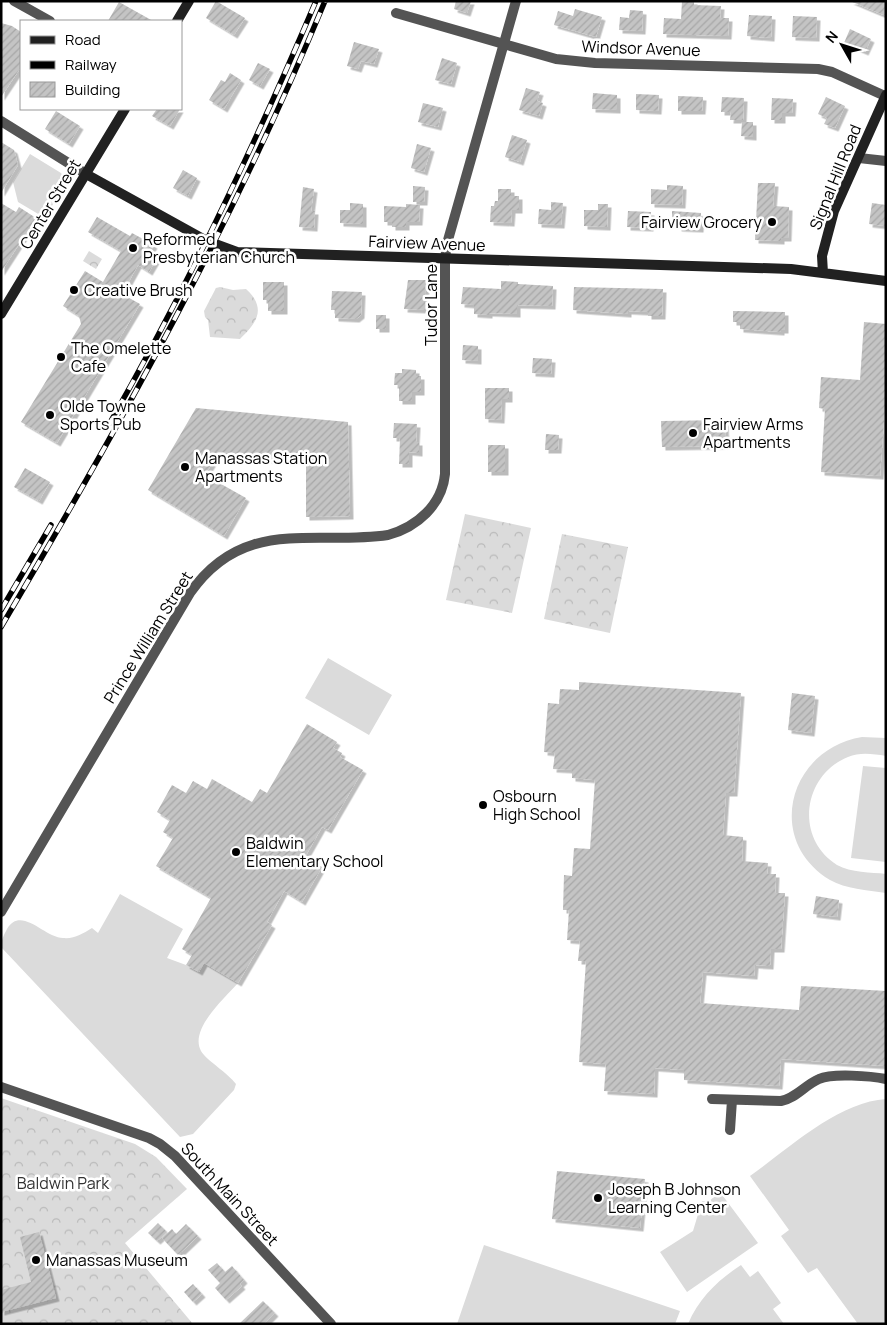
<svg xmlns="http://www.w3.org/2000/svg" width="887" height="1325" font-family="Manrope,sans-serif">
<style>
.grass{fill:#dbdbdb}
.forest{fill:url(#forest-crowns)}
.building{fill:url(#building-hatch);filter:url(#shadow)}
.lines{fill:none;stroke-linecap:round;stroke-linejoin:round}
.pedestrian{stroke:#545454;stroke-width:10}
.minor{stroke:#545454;stroke-width:10}
.tertiary{stroke:#545454;stroke-width:10}
.secondary{stroke:#212121;stroke-width:10}
.rail-casing{stroke:#000;stroke-width:5.5}
.rail{stroke:#fff;stroke-width:4;stroke-dasharray:11;stroke-linecap:butt}
.poi-dot{fill:#000;stroke:#fff;stroke-width:2}
.labels{text-anchor:middle;dominant-baseline:central;stroke-width:5;stroke-linejoin:round;paint-order:stroke}
.street-label{font-size:16px;fill:#000;stroke:#fff}
.poi-label{font-size:16px;fill:#000;stroke:#fff;text-anchor:start}
.park-label{font-size:16px;fill:#323232;stroke:#fff}
</style>
<defs>
<pattern id="forest-crowns" width="20" height="18" patternUnits="userSpaceOnUse" patternTransform="scale(1.25)"><rect width="20" height="18" fill="#dbdbdb"/><path d="M2 6a3 3 0 1 1 6 0M12 15a3 3 0 1 1 6 0" fill="none" stroke="#bababa"/></pattern>
<pattern id="building-hatch" width="6" height="6" patternUnits="userSpaceOnUse" patternTransform="scale(1.25)"><rect width="6" height="6" fill="#c4c4c4"/><path d="M-1 1l2-2M0 6l6-6M5 7l2-2" fill="none" stroke="#a7a7a7"/></pattern>
<filter id="shadow"><feDropShadow dx="3.5" dy="3.5" stdDeviation="0" flood-color="#0004"/></filter>
</defs>
<rect width="100%" height="100%" fill="#fff"/>
<!-- grass -->
<path class="grass" d="M30 154 61 173 65 179 63 187 45 218 18 202 13 182Z
M328 658 392 695 369 735 305 698Z
M862 737 886 738V756C873 754 860 752 848 757 803 775 794 838 837 865 851 873 871 872 886 874V893C867 890 846 889 830 880 764 840 789 749 862 737Z
M863 766 886 768V862L851 858Z
M120 894 183 929 167 958 186 965 199 972 204 963 238 983C225 998 189 1029 201 1051 206 1060 228 1073 236 1084L234 1090 193 1134 180 1137 1 947C1 940 4 935 7 929 21 905 45 938 63 938 75 939 82 934 92 928L98 933Z
M886 1099V1324H858L817 1268 808 1273 781 1236 789 1230 750 1176C788 1149 838 1102 886 1099Z
M720 1192 758 1243 687 1292 660 1252 693 1231 702 1201 708 1202Z
M484 1245 680 1311 675 1324H457Z
M741 1265 750 1277 758 1271 781 1303 773 1309 784 1324H688C699 1298 718 1280 741 1265Z"/>
<!-- forest -->
<path class="forest" d="M89 251 102 259 96 269 83 261Z
M220 287 233 290 246 289C267 308 257 323 240 339L210 337 208 320 205 317 204 311 216 288Z
M465 514 531 528 512 613 446 600Z
M562 534 628 547 610 633 544 619Z
M1 1098 135 1144 156 1157 187 1189 125 1243 193 1324H1Z"/>
<!-- building -->
<path class="building" d="M216 1 245 18 234 35 206 18Z
M456 1H471L467 13 454 9Z
M682 1H694V5L721 6 720 18H729L728 36 663 34 664 18 681 19Z
M850 1H886V16Z
M119 2 153 21H108Z
M575 9 602 17 596 37 554 25 558 11 573 16Z
M630 10 643 11 642 31 619 30 620 17 629 18Z
M749 15 772 16 771 38 747 36Z
M793 16 817 17 816 38 792 37Z
M1 23 12 26 21 32V67L1 97Z
M850 29 871 39 865 52 844 43Z
M354 42 379 49 374 64 361 61 358 69 347 66Z
M442 58 457 63 451 84 435 80Z
M258 63 270 69 260 86 249 80Z
M230 73 241 80 224 109 209 100 221 80 225 82Z
M526 88 540 92 537 101 543 103 539 116 519 110Z
M593 93 617 95V110L592 109Z
M636 94 659 95 658 111 636 110Z
M678 96 703 97 702 111H678Z
M722 97 744 98 743 120H730L731 112H721Z
M826 97 845 106 835 128 824 124 827 118 818 114Z
M772 98 793 99 792 113H782V120H771Z
M423 103 443 108 438 127 418 122Z
M157 109H180L170 126 152 116Z
M56 111 80 126 69 144 45 129Z
M742 122H753V137L741 136Z
M512 135 527 140 520 162 505 157Z
M1 142 14 150 18 165 1 193Z
M417 144 431 148 424 172 411 168Z
M183 170 197 178 188 196 173 188Z
M758 183H775L773 206 789 207 788 238H781V241L755 240Z
M667 185 683 186 682 205 651 204V189L667 190Z
M413 186 425 187 424 202H413Z
M303 187 314 189 311 211H315L314 228 299 227Z
M498 189H511V196H519V210H512L511 223 490 222 491 206H494L495 201H498Z
M551 202 563 203 561 225 538 224 539 209 551 210Z
M1 203 16 212 19 207 36 218 1 272Z
M350 203 363 204V224L340 223V210H350Z
M872 203 886 205V226L869 224Z
M406 204 420 205 419 222H406V227H392V222H384V206L406 207Z
M598 204H608L607 227 584 226V210H598Z
M628 211 651 212 650 228 627 227Z
M672 211 701 213 700 229 678 228 679 225H672Z
M97 217 130 236 132 233 154 245 151 250 159 255 149 272 138 265 122 294 140 304 57 443 21 422 81 324 79 316 63 306 85 271 103 282 121 251 88 232Z
M408 280H426L425 310 404 309Z
M501 281 518 282V284L553 286 552 306 517 305V314L489 313V315L474 314V305L461 304 463 287 501 289Z
M263 282H284V311H268V300H263Z
M574 287 663 289 662 316H648V312L628 311V314L573 310Z
M332 291 362 292 361 315 356 319 335 318V310H331Z
M733 311 785 312V330H781V332L740 329V322H733Z
M376 315H386V329H376Z
M864 322 886 324V393L880 476 821 472 825 409 819 408 821 377 860 380Z
M463 345 478 346V361L462 360Z
M533 358 552 359 551 374 532 373Z
M402 369 416 370V376H421V392H412V401H399V385H394L395 373H402Z
M485 388H509V399H502L501 420 485 419Z
M196 408 348 422 350 516 306 517V460L287 458 281 459 280 461 268 460V458L262 456 219 452 205 475 246 498 224 536 148 490Z
M725 420 726 446 662 447 661 421Z
M394 423 417 424 416 442H419V453L409 452V464H399L400 438H393Z
M546 434 559 435 558 450H545Z
M488 445H505V472H488Z
M25 468 50 482 39 501 14 487Z
M579 682 741 693 734 793H726L723 835 743 837 742 861 768 863 767 874H776L775 893H785L781 949H771L770 966 755 965 754 976 703 972 700 1003 799 1010 801 986 886 991V1066L781 1059 779 1086 684 1080V1070L655 1068 654 1094 604 1091 606 1064 579 1062 586 961H578L580 941 567 940 569 910H563L564 875 572 876 574 848 590 849 595 780 572 778V770L553 769 555 753 544 752 548 703 559 704 560 689 579 690Z
M792 693 815 696 811 733 788 730Z
M307 724 337 742 333 748 342 753 340 757 363 770 328 830 322 827 305 857 322 867 302 902 284 891 267 922 272 925 238 983 204 963 199 972 186 965 192 955 182 949 211 898 156 866 173 838 163 832 170 820 157 812 172 785 186 793 193 781 207 789 212 779 252 802 260 789 267 793Z
M816 896 839 900 837 917 813 914Z
M557 1171 645 1179 640 1228 552 1219Z
M158 1223 167 1232 157 1241 148 1233Z
M186 1224 198 1236 178 1255 162 1238 172 1229 176 1234Z
M39 1232 56 1298 1 1312V1290L31 1282 20 1237Z
M217 1263 225 1272 232 1266 244 1280 240 1284 242 1286 226 1300 215 1288 220 1283 208 1270Z
M193 1284 202 1294 193 1302 184 1292Z
M263 1301 275 1313 264 1324H239Z"/>
<g class="lines">
<!-- pedestrian -->
<path class="pedestrian" d="M712 1099 781 1101C796 1098 805 1085 819 1079 832 1073 871 1076 886 1079
M730 1130 732 1100"/>
<!-- minor -->
<path class="minor" d="M14 1 50 21
M396 13 556 59 595 63 818 69 832 72 885 96
M859 158 886 161
M445 258 448 240 516 1"/>
<!-- tertiary -->
<path class="tertiary" d="M1 121 86 174
M1 912 190 593C244 516 312 546 388 535 417 527 442 505 445 474V258
M1 1087 149 1138 160 1144 175 1156 331 1324"/>
<!-- secondary -->
<path class="secondary" d="M177 21 189 1
M86 174 207 241 237 252 791 269 886 281
M823 273 822 256 834 211 886 95
M1 314 125 109"/>
<!-- rail casing -->
<g class="rail-casing">
<path id="rail" d="M107 428C186 290 254 147 316 1
M1 610 51 525
M1 627C121 424 235 219 325 1"/>
</g>
<!-- rail -->
<use href="#rail" class="rail"/>
</g>
<!-- markers -->
<g class="poi-dot">
<circle cx="772" cy="222" r="5"/>
<circle cx="133" cy="248" r="5"/>
<circle cx="74" cy="290" r="5"/>
<circle cx="61" cy="357" r="5"/>
<circle cx="50" cy="415" r="5"/>
<circle cx="693" cy="433" r="5"/>
<circle cx="185" cy="467" r="5"/>
<circle cx="483" cy="805" r="5"/>
<circle cx="236" cy="852" r="5"/>
<circle cx="598" cy="1198" r="5"/>
<circle cx="36" cy="1260" r="5"/>
</g>
<g class="labels">
<!-- street labels -->
<g class="street-label">
<text transform="translate(641 48) rotate(2)">Windsor Avenue</text>
<text transform="translate(835 177) rotate(-68)">Signal Hill Road</text>
<text transform="translate(50 204) rotate(-59)">Center Street</text>
<text transform="translate(427 243) rotate(2)">Fairview Avenue</text>
<text transform="translate(431 305) rotate(-90)">Tudor Lane</text>
<text transform="translate(148 637) rotate(-58)">Prince William Street</text>
<text transform="translate(230 1194) rotate(47)">South Main Street</text>
</g>
<!-- poi labels -->
<g class="poi-label">
<text x="762" y="222" text-anchor="end">Fairview Grocery</text>
<text x="143" y="239">Reformed<tspan x="143" dy="18">Presbyterian Church</tspan></text>
<text x="84" y="290">Creative Brush</text>
<text x="71" y="348">The Omelette<tspan x="71" dy="18">Cafe</tspan></text>
<text x="60" y="406">Olde Towne<tspan x="60" dy="18">Sports Pub</tspan></text>
<text x="703" y="424">Fairview Arms<tspan x="703" dy="18">Apartments</tspan></text>
<text x="195" y="458">Manassas Station<tspan x="195" dy="18">Apartments</tspan></text>
<text x="493" y="796">Osbourn<tspan x="493" dy="18">High School</tspan></text>
<text x="246" y="843">Baldwin<tspan x="246" dy="18">Elementary School</tspan></text>
<text x="608" y="1189">Joseph B Johnson<tspan x="608" dy="18">Learning Center</tspan></text>
<text x="46" y="1260">Manassas Museum</text>
</g>
<!-- park labels -->
<g class="park-label">
<text x="63" y="1183">Baldwin Park</text>
</g>
</g>
<!-- border -->
<rect width="887" height="1325" fill="none" stroke="#000000" stroke-width="5"/>
<!-- legend -->
<rect x="20" y="20" width="162" height="90" fill="#ffffff" stroke="#999999"/>
<rect x="30" y="36" width="25" height="8" fill="#212121" stroke="#999999"/>
<text x="65" y="45" font-size="15" fill="#000000">Road</text>
<rect x="30" y="61" width="25" height="8" fill="#000000" stroke="#999999"/>
<text x="65" y="70" font-size="15" fill="#000000">Railway</text>
<rect x="30" y="82" width="25" height="15" fill="url(#building-hatch)" stroke="#999999"/>
<text x="65" y="95" font-size="15" fill="#000000">Building</text>
<!-- north arrow -->
<g transform="translate(842 45) rotate(309)" stroke="#ffffff" stroke-width="4" paint-order="stroke">
<path d="M0-4L9 19L0 12L-9 19Z" fill="#000000"/>
<text y="-8" font-size="14" font-weight="bold" text-anchor="middle" fill="#000000">N</text>
</g>
</svg>
